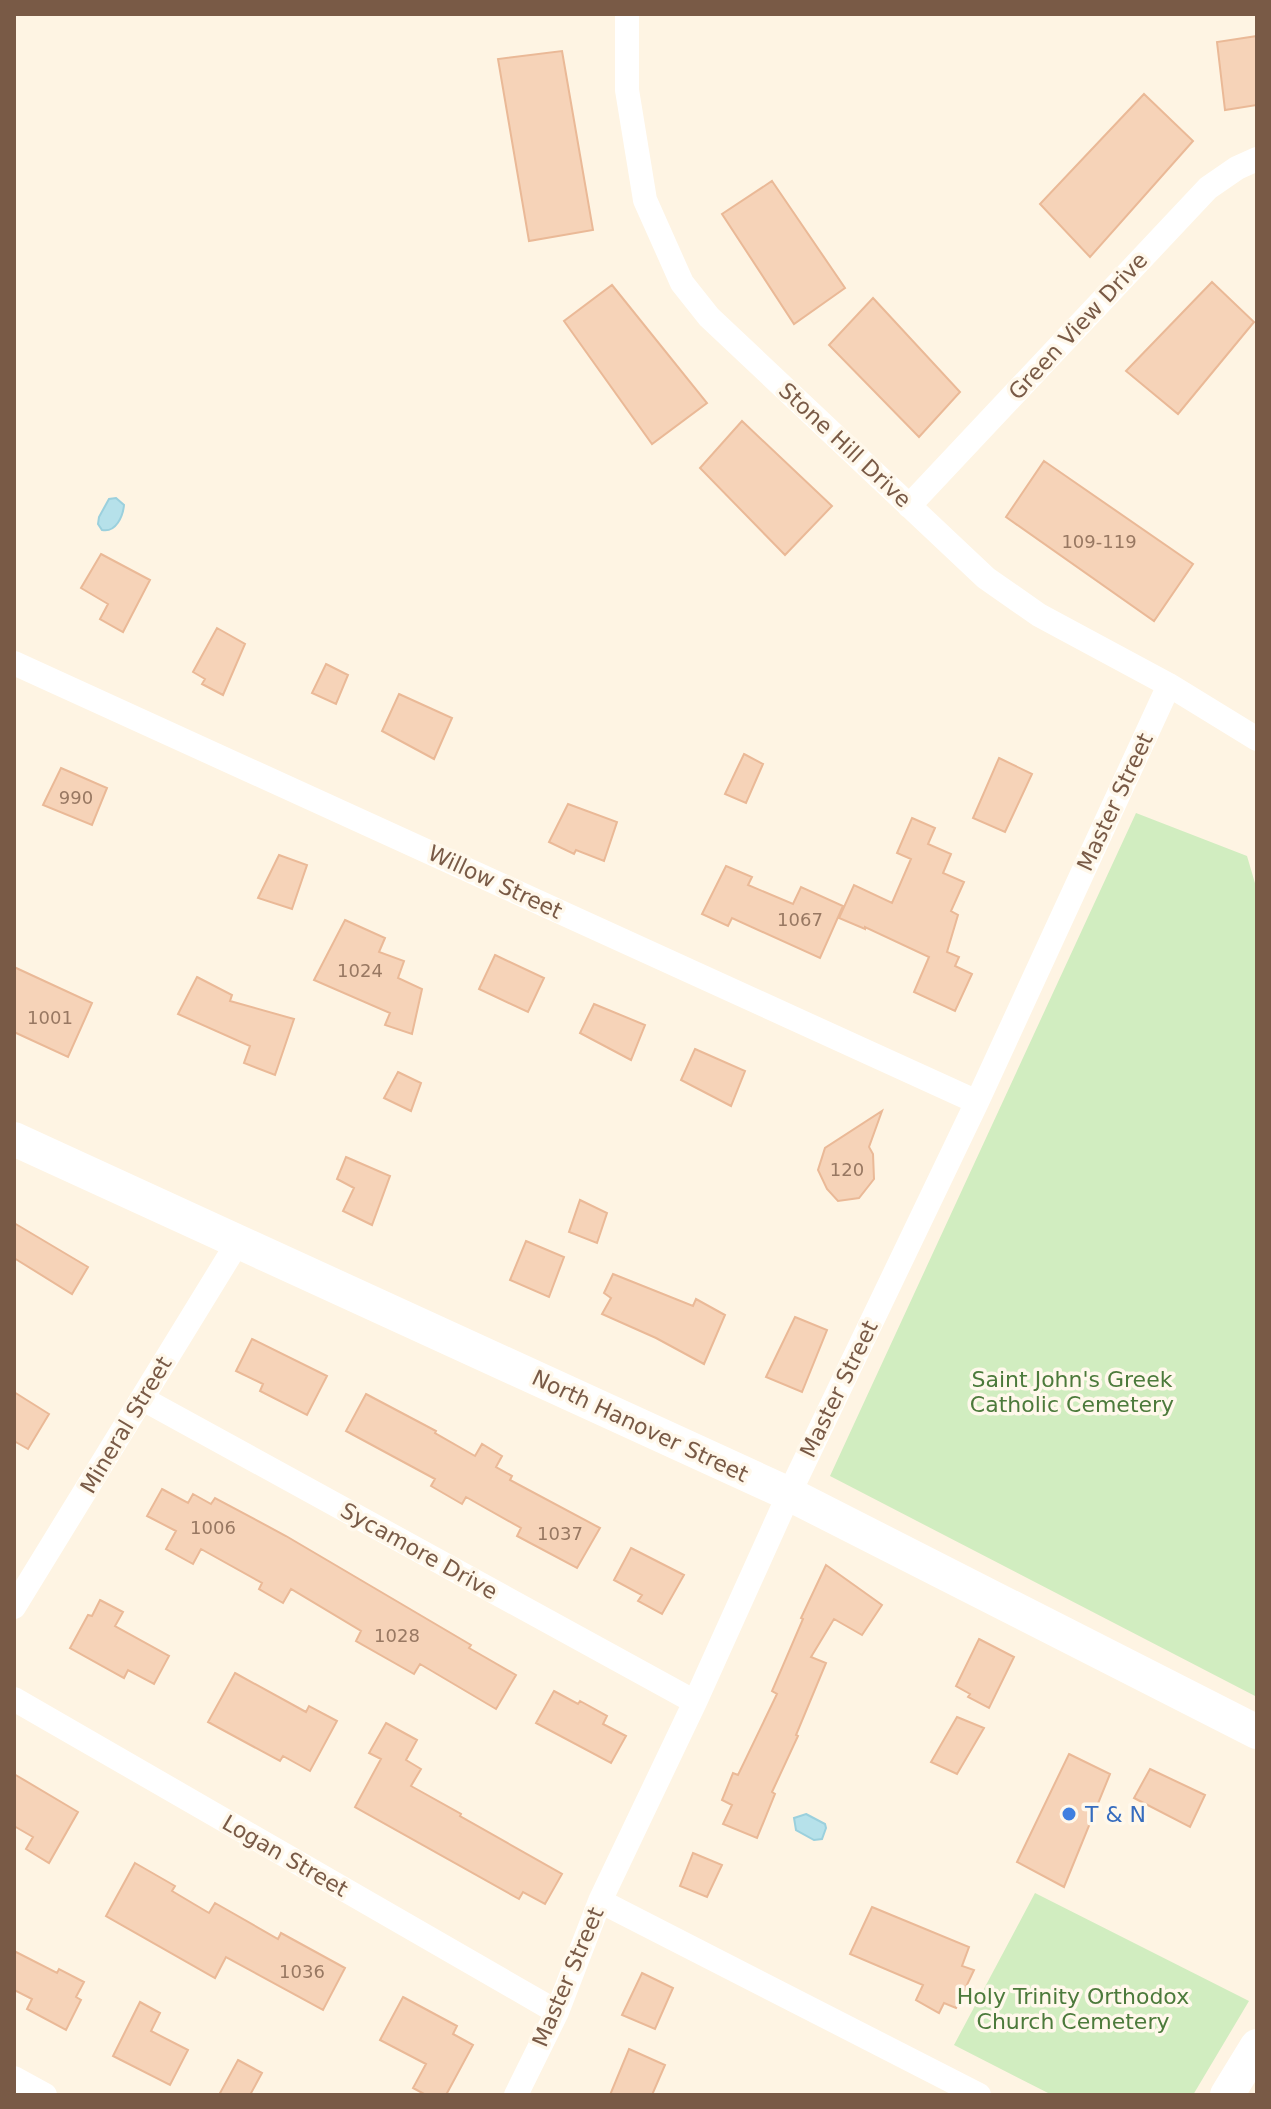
<svg xmlns="http://www.w3.org/2000/svg" width="1271" height="2109" font-family="'DejaVu Sans',sans-serif">
<style>
.green{fill:#d1edc0}
.water{fill:#b6e1ea;stroke:#9bd0dd;stroke-width:2}
.building{fill:#f6d3b8;stroke:#eab997;stroke-width:2}
.lines{fill:none;stroke-linecap:round;stroke-linejoin:round}
.street{stroke:#fff;stroke-width:24}
.secondary{stroke:#fff;stroke-width:34}
.shop-dot{fill:#3f7fe0;stroke:#fff8eb;stroke-width:3}
.labels{text-anchor:middle;dominant-baseline:central;stroke-width:7;stroke-linejoin:round;paint-order:stroke}
.number-label{font-size:18px;fill:#987862}
.street-label{font-size:22px;fill:#795a46;stroke:#fff8eb}
.park-label{font-size:22px;fill:#4c7a3b;stroke:#fff8eb}
.shop-label{font-size:22px;fill:#366cbe;stroke:#fff8eb;text-anchor:start}
</style>
<rect width="100%" height="100%" fill="#fef4e3"/>
<!-- green -->
<path class="green" d="M1136 813 1247 856 1257 890V1697L830 1476Z
M1035 1893 1249 2001 1193 2095H1052L954 2045Z"/>
<!-- water -->
<path class="water" d="M116 498 124 505C123 516 116 533 102 530L98 524 99 517 109 499Z
M806 1814 825 1824 826 1828 822 1839 814 1840 796 1830 794 1818Z"/>
<!-- building -->
<path class="building" d="M1257 36V105L1225 110 1217 42Z
M562 51 593 230 529 241 498 59Z
M1144 94 1193 141 1090 257 1040 204Z
M772 181 845 288 794 324 722 214Z
M1212 282 1254 322 1178 414 1126 371Z
M612 285 707 403 652 444 564 321Z
M873 298 960 392 919 437 829 345Z
M742 421 832 506 785 555 700 468Z
M1044 461 1193 564 1154 621 1006 517Z
M101 554 150 580 123 632 100 619 108 604 81 588Z
M217 628 245 644 223 695 202 684 205 679 193 672Z
M326 664 348 675 336 704 312 693Z
M399 694 452 718 434 759 382 731Z
M744 754 763 764 746 803 725 794Z
M999 758 1032 774 1005 832 973 818Z
M61 768 107 788 92 825 43 805Z
M568 804 617 822 604 861 576 850 574 854 549 842Z
M912 818 935 828 928 844 951 854 943 873 964 882 951 911 958 915 947 952 959 957 955 966 972 974 955 1011 914 992 929 957 865 927V929L839 918 854 885 892 903 911 859 897 853Z
M279 855 307 865 292 909 258 898Z
M726 866 752 877 748 885 793 904 801 887 843 906 820 958 732 918 728 926 702 914Z
M345 920 385 938 379 952 404 961 398 978 422 989 412 1034 385 1025 390 1013 314 980Z
M495 955 544 978 528 1012 479 989Z
M14 967 92 1003 68 1057 14 1032Z
M197 977 232 995 230 1001 294 1019 275 1075 244 1063 250 1046 178 1014Z
M594 1004 645 1025 631 1060 580 1033Z
M695 1049 745 1071 731 1106 681 1080Z
M398 1072 421 1083 411 1111 384 1098Z
M882 1111 869 1147 873 1154 874 1179 859 1198 838 1201 827 1189 818 1170 825 1148Z
M346 1157 390 1176 372 1225 343 1211 354 1188 337 1179Z
M580 1200 607 1213 597 1243 569 1232Z
M14 1223 88 1267 72 1294 14 1258Z
M526 1241 564 1257 549 1297 510 1280Z
M613 1274 693 1306 696 1299 725 1315 704 1364 656 1338 602 1314 611 1298 604 1293Z
M795 1317 827 1330 802 1392 766 1377Z
M252 1339 327 1376 307 1415 260 1391 263 1384 236 1371Z
M14 1392 49 1414 28 1449 14 1441Z
M366 1394 436 1431 435 1433 475 1456 482 1444 502 1456 496 1467 512 1476 510 1480 600 1528 577 1568 517 1536 521 1528 466 1497 462 1504 431 1486 435 1479 346 1431Z
M162 1489 188 1503 193 1494 211 1504 215 1498 286 1536 471 1645 469 1648 516 1675 496 1709 420 1664 414 1674 356 1641 361 1631 291 1589 283 1603 259 1589 262 1583 201 1549 193 1564 166 1549 176 1531 147 1516Z
M631 1548 684 1575 662 1614 638 1601 642 1595 614 1580Z
M826 1565 882 1605 862 1635 834 1619 811 1657 826 1663 796 1735 798 1736 772 1792 775 1794 757 1838 723 1824 732 1805 722 1800 733 1773 738 1775 777 1694 772 1691 803 1619 801 1618Z
M100 1600 123 1612 115 1626 169 1656 154 1684 128 1670 124 1678 70 1648 88 1615 92 1616Z
M979 1639 1014 1657 989 1708 968 1697 970 1694 956 1686Z
M235 1673 306 1712 309 1706 337 1721 310 1771 283 1756 280 1761 208 1722Z
M554 1691 578 1704 580 1701 607 1716 603 1724 626 1736 611 1763 536 1723Z
M957 1717 984 1728 957 1774 931 1762Z
M386 1723 417 1740 406 1760 421 1769 411 1786 461 1814 460 1816 562 1874 545 1904 523 1892 519 1899 355 1807 381 1759 369 1753Z
M1069 1754 1110 1774 1064 1887 1017 1862Z
M1150 1769 1205 1795 1190 1827 1134 1798Z
M14 1774 78 1812 49 1863 26 1849 33 1837 14 1826Z
M693 1853 722 1865 707 1897 680 1886Z
M135 1863 175 1886 172 1891 209 1913 215 1903 278 1939 281 1933 345 1968 323 2010 226 1957 215 1978 106 1916Z
M872 1907 969 1947 962 1966 974 1970 956 2008 944 2003 939 2013 916 2000 923 1985 850 1954Z
M14 1951 57 1973 59 1969 84 1982 76 1997 81 2000 66 2030 27 2009 32 1999 14 1990Z
M642 1973 673 1988 655 2029 622 2015Z
M403 1997 457 2026 453 2034 473 2045 446 2095H426L413 2088 426 2064 380 2040Z
M140 2002 160 2013 151 2031 188 2050 170 2085 113 2056Z
M629 2049 665 2065 652 2095H610Z
M238 2060 262 2073 250 2095H219Z"/>
<g class="lines">
<!-- street -->
<path class="street" d="M627 14V90L645 200 682 283 709 317 986 578 1039 615 1169 685 1257 739
M909 506 1208 188 1237 168 1257 159
M14 663 977 1102
M143 1399 695 1702
M14 1607 238 1242
M14 1699 557 2012
M600 1901 979 2095
M14 2078 45 2095
M516 2095 557 2012 600 1901 695 1702 789 1494 977 1102 1169 685"/>
<!-- secondary -->
<path class="secondary" d="M14 1139 789 1494 1257 1732
M1227 2095 1257 2046"/>
</g>
<!-- markers -->
<circle class="shop-dot" cx="1069" cy="1814" r="8"/>
<g class="labels">
<!-- number labels -->
<g class="number-label">
<text x="1099" y="541">109-119</text>
<text x="76" y="797">990</text>
<text x="800" y="919">1067</text>
<text x="360" y="970">1024</text>
<text x="50" y="1017">1001</text>
<text x="847" y="1169">120</text>
<text x="213" y="1527">1006</text>
<text x="560" y="1533">1037</text>
<text x="397" y="1635">1028</text>
<text x="302" y="1971">1036</text>
</g>
<!-- street labels -->
<g class="street-label">
<text transform="translate(1078 326) rotate(-47)">Green View Drive</text>
<text transform="translate(845 445) rotate(43)">Stone Hill Drive</text>
<text transform="translate(1115 802) rotate(-65)">Master Street</text>
<text transform="translate(495 882) rotate(25)">Willow Street</text>
<text transform="translate(839 1389) rotate(-64)">Master Street</text>
<text transform="translate(126 1425) rotate(-59)">Mineral Street</text>
<text transform="translate(640 1426) rotate(25)">North Hanover Street</text>
<text transform="translate(419 1551) rotate(29)">Sycamore Drive</text>
<text transform="translate(285 1856) rotate(30)">Logan Street</text>
<text transform="translate(568 1977) rotate(-67)">Master Street</text>
</g>
<!-- park labels -->
<g class="park-label">
<text x="1072" y="1379">Saint John's Greek<tspan x="1072" dy="25">Catholic Cemetery</tspan></text>
<text x="1073" y="1996">Holy Trinity Orthodox<tspan x="1073" dy="25">Church Cemetery</tspan></text>
</g>
<!-- shop labels -->
<g class="shop-label">
<text x="1085" y="1814">T &amp; N</text>
</g>
</g>
<!-- border -->
<rect width="1271" height="2109" fill="none" stroke="#795a46" stroke-width="32"/>
</svg>
